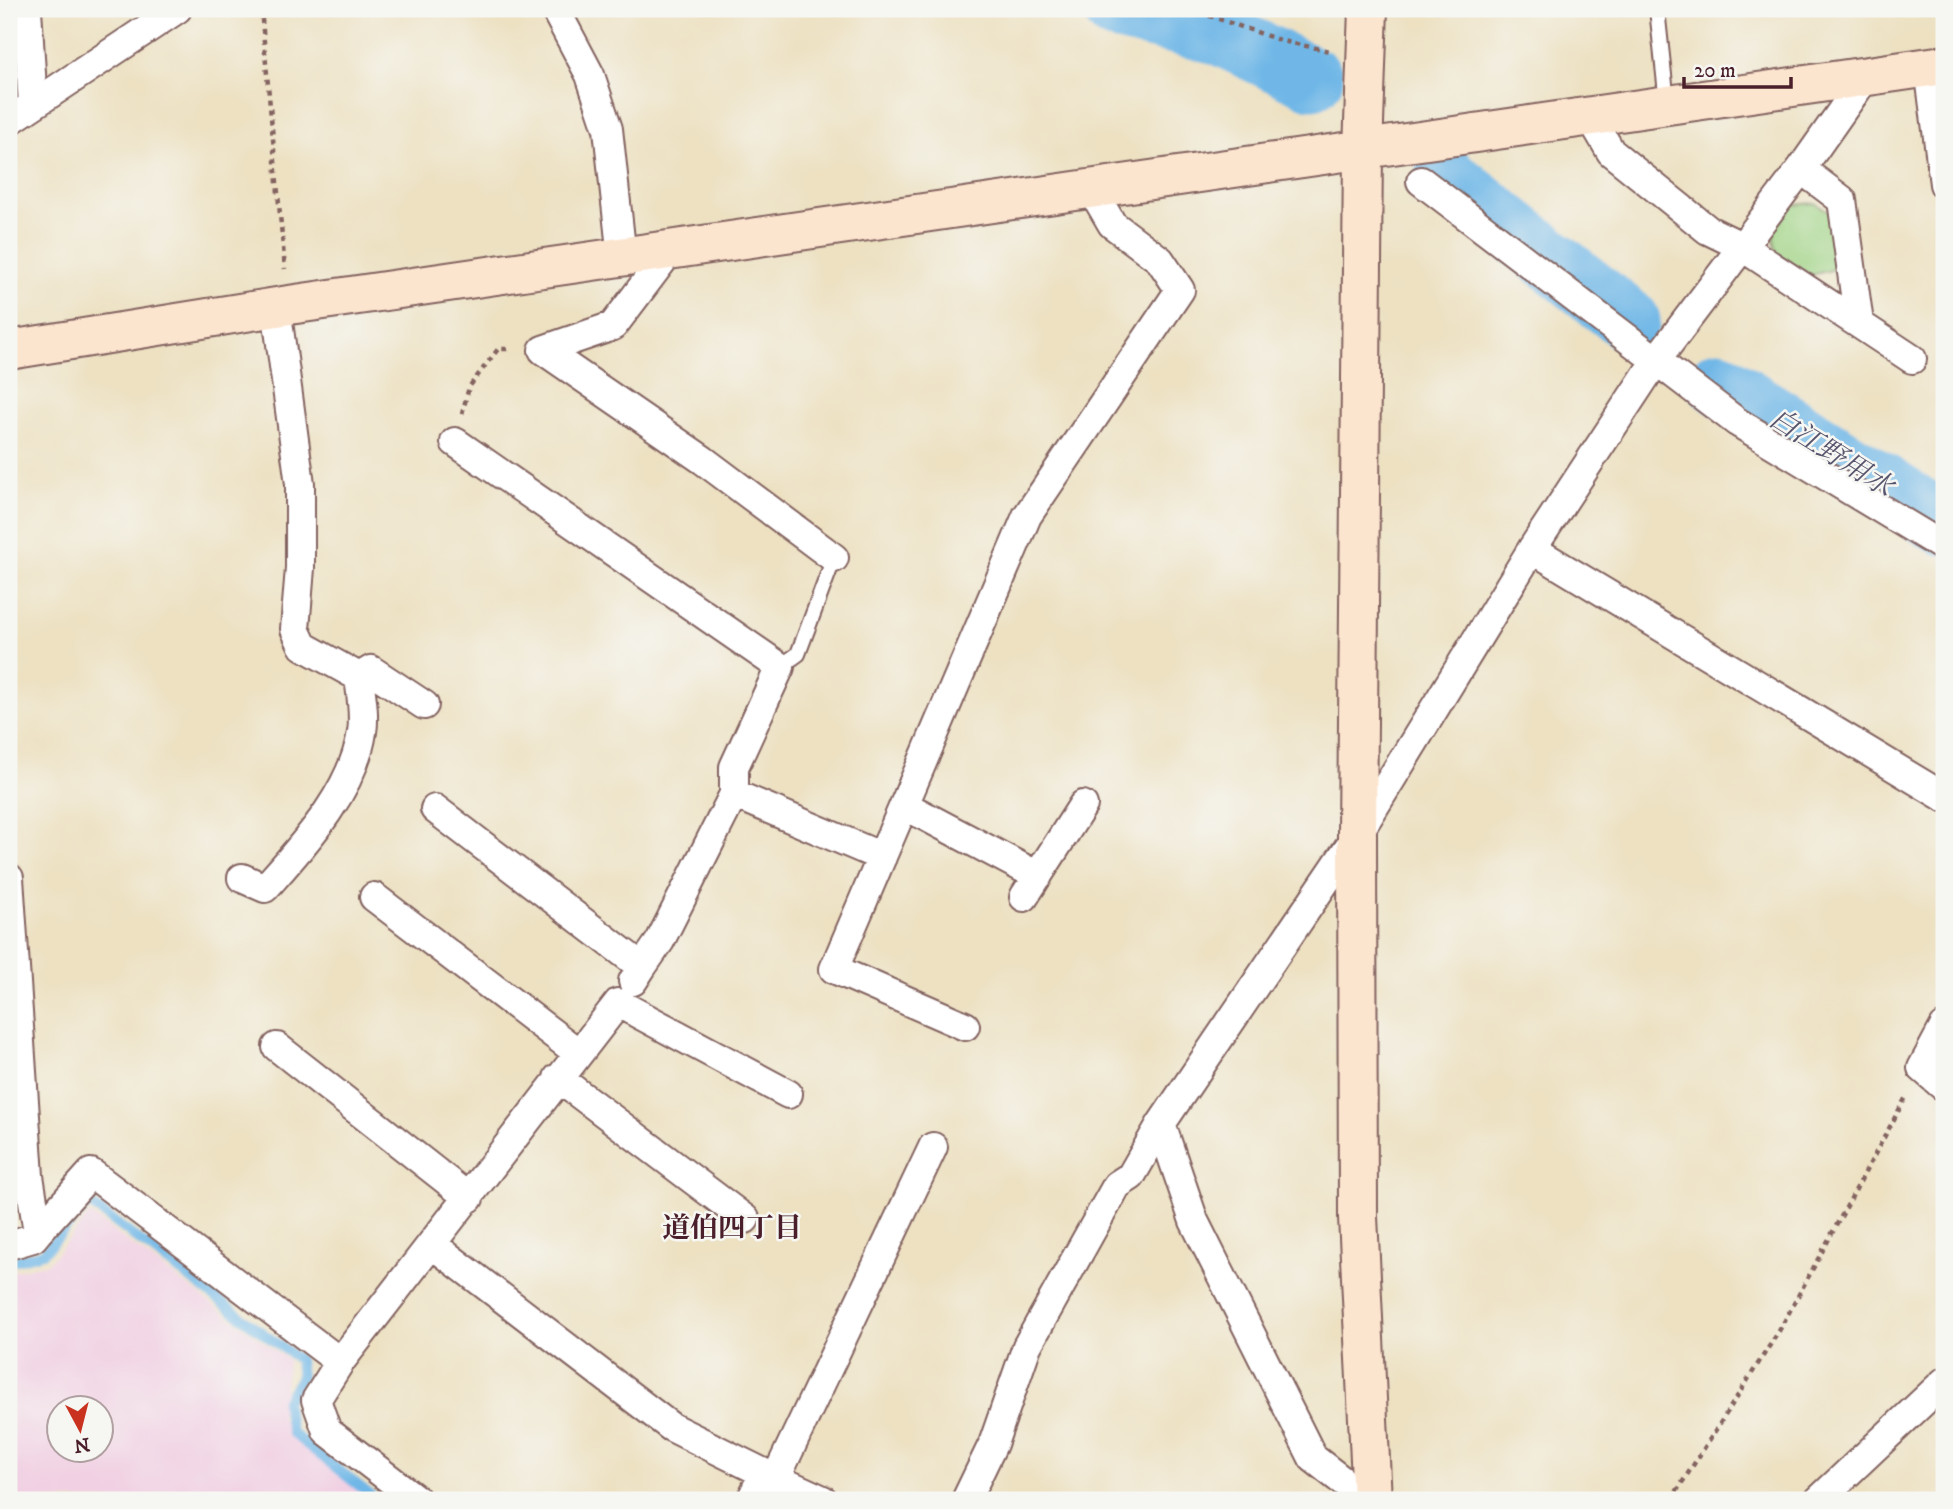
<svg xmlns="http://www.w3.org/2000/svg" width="1953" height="1509" font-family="'IM FELL DW Pica','Noto Serif JP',serif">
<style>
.built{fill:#f1d0e3;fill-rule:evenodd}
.green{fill:#9ed282;stroke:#747856;stroke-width:2}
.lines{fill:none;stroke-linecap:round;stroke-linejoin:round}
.stream{stroke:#6fb7e7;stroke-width:10}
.river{stroke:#6fb7e7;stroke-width:63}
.lane-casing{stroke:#836360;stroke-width:18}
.street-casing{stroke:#836360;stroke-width:32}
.secondary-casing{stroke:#836360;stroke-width:42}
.path{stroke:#836360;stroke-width:4.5;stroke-dasharray:5 5;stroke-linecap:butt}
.lane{stroke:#fff;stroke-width:14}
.street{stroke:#fff;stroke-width:28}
.secondary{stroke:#fce5cf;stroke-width:38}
.labels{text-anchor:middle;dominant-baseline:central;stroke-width:5;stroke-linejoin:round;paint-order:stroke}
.water-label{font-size:28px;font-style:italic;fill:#57546d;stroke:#f6f6f2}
.neighbourhood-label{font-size:28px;font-weight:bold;fill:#4a1f2b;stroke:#f6f6f2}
</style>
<rect width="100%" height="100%" fill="#f6f6f2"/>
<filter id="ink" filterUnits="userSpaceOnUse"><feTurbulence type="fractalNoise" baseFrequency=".0143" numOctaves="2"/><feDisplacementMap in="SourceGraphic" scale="14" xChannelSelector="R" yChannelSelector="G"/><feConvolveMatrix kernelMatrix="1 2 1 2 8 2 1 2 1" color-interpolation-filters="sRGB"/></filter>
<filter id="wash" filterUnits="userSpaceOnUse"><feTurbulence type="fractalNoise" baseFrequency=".00686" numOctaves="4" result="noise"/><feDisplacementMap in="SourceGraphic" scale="28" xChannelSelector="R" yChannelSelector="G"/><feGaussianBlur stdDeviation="1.57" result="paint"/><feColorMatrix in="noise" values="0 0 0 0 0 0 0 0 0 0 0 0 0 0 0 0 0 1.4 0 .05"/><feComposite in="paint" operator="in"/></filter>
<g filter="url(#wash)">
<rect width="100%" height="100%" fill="#ede1c2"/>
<!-- built -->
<path class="built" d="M90 1214 288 1360 281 1418 380 1500H9V1272L48 1263ZM60 1408H102V1450H60Z"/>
<!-- green -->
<path class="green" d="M1815 203 1832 213 1839 268 1811 275 1777 258 1773 232 1792 205Z"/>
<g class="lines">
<!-- stream -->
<path class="stream" d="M9 1262 43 1253 89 1203 299 1360 301 1377 285 1402 292 1433 377 1500"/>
<!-- river -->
<path class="river" d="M1115 9 1218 33 1312 78
M1446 177 1629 321
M1718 382 1944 524"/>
</g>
</g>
<g filter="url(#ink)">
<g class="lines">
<!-- lane casing -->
<g class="lane-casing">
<path id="lane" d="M1657 9 1667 103
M780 667 798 654 834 558"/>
</g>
<!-- street casing -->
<g class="street-casing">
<path id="street" d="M27 9 33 105
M555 9 590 75 608 129 622 258
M1929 68 1944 184
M1590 116 1611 152 1708 230 1741 246 1912 359
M9 121 177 9
M1801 169 1842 200 1859 323
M1421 181 1737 422 1944 547
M669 252 613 326 543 350 703 460 834 558
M455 442 780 667 734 767V794L660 941 642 967
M1532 549 1944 797
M359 677 371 670 424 705
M734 794 882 857
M904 805 834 969 965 1026
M435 809 642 967 633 981
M1038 876 904 805 1027 516 1180 290 1160 260 1112 224 1091 188
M9 878 29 1176 38 1232 33 1238 9 1245
M242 878 265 888C303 845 353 792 362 732 365 715 361 694 359 677L303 646 295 629 300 568V484L276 307
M374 897 577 1052
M1024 897 1083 805
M1944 1027 1922 1068 1944 1087
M277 1047 469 1198
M558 1078 745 1219
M38 1232 91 1173 340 1362 316 1400 327 1431 417 1500
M433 1245 671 1427 764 1473 751 1500
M340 1362 618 1003 788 1094
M764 1473 823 1500
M776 1478 933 1147
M966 1500 993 1444 1027 1346 1117 1185 1131 1176 1161 1124
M1367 1500 1313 1458 1194 1221 1161 1124 1357 835 1532 549 1655 362 1801 169 1867 75
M1819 1500 1944 1382"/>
</g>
<!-- secondary casing -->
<g class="secondary-casing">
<path id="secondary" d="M1368 9 1363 151 1357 835 1358 1217 1372 1500
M9 350 289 305 1944 65"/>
</g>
<!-- path -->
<path class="path" d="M261 9 285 269
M1190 9 1282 41 1330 51
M462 414 469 387 498 349H512
M1671 1500 1779 1331 1906 1097"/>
<!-- lane -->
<use href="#lane" class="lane"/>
<!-- street -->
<use href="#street" class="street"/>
<!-- secondary -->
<use href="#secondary" class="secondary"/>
</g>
</g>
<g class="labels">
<!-- water labels -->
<g class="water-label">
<text transform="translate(1831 453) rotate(32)">白江野用水</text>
</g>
<!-- neighbourhood labels -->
<g class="neighbourhood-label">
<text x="732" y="1228">道伯四丁目</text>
</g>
</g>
<!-- margin -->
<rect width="1953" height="1509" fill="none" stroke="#f6f6f2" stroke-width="35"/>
<!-- north arrow -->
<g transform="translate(80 1429) rotate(173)"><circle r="33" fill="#f6f6f2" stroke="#b1a0a2" stroke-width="2"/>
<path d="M0-5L12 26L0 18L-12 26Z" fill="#c8321e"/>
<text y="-10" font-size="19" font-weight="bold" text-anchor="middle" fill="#4a1f2b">N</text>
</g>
<!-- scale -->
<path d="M1684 77v10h107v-10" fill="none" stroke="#4a1f2b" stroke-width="3.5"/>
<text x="1694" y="77" font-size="21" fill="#4a1f2b" stroke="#f6f6f2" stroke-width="5" paint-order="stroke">20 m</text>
</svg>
